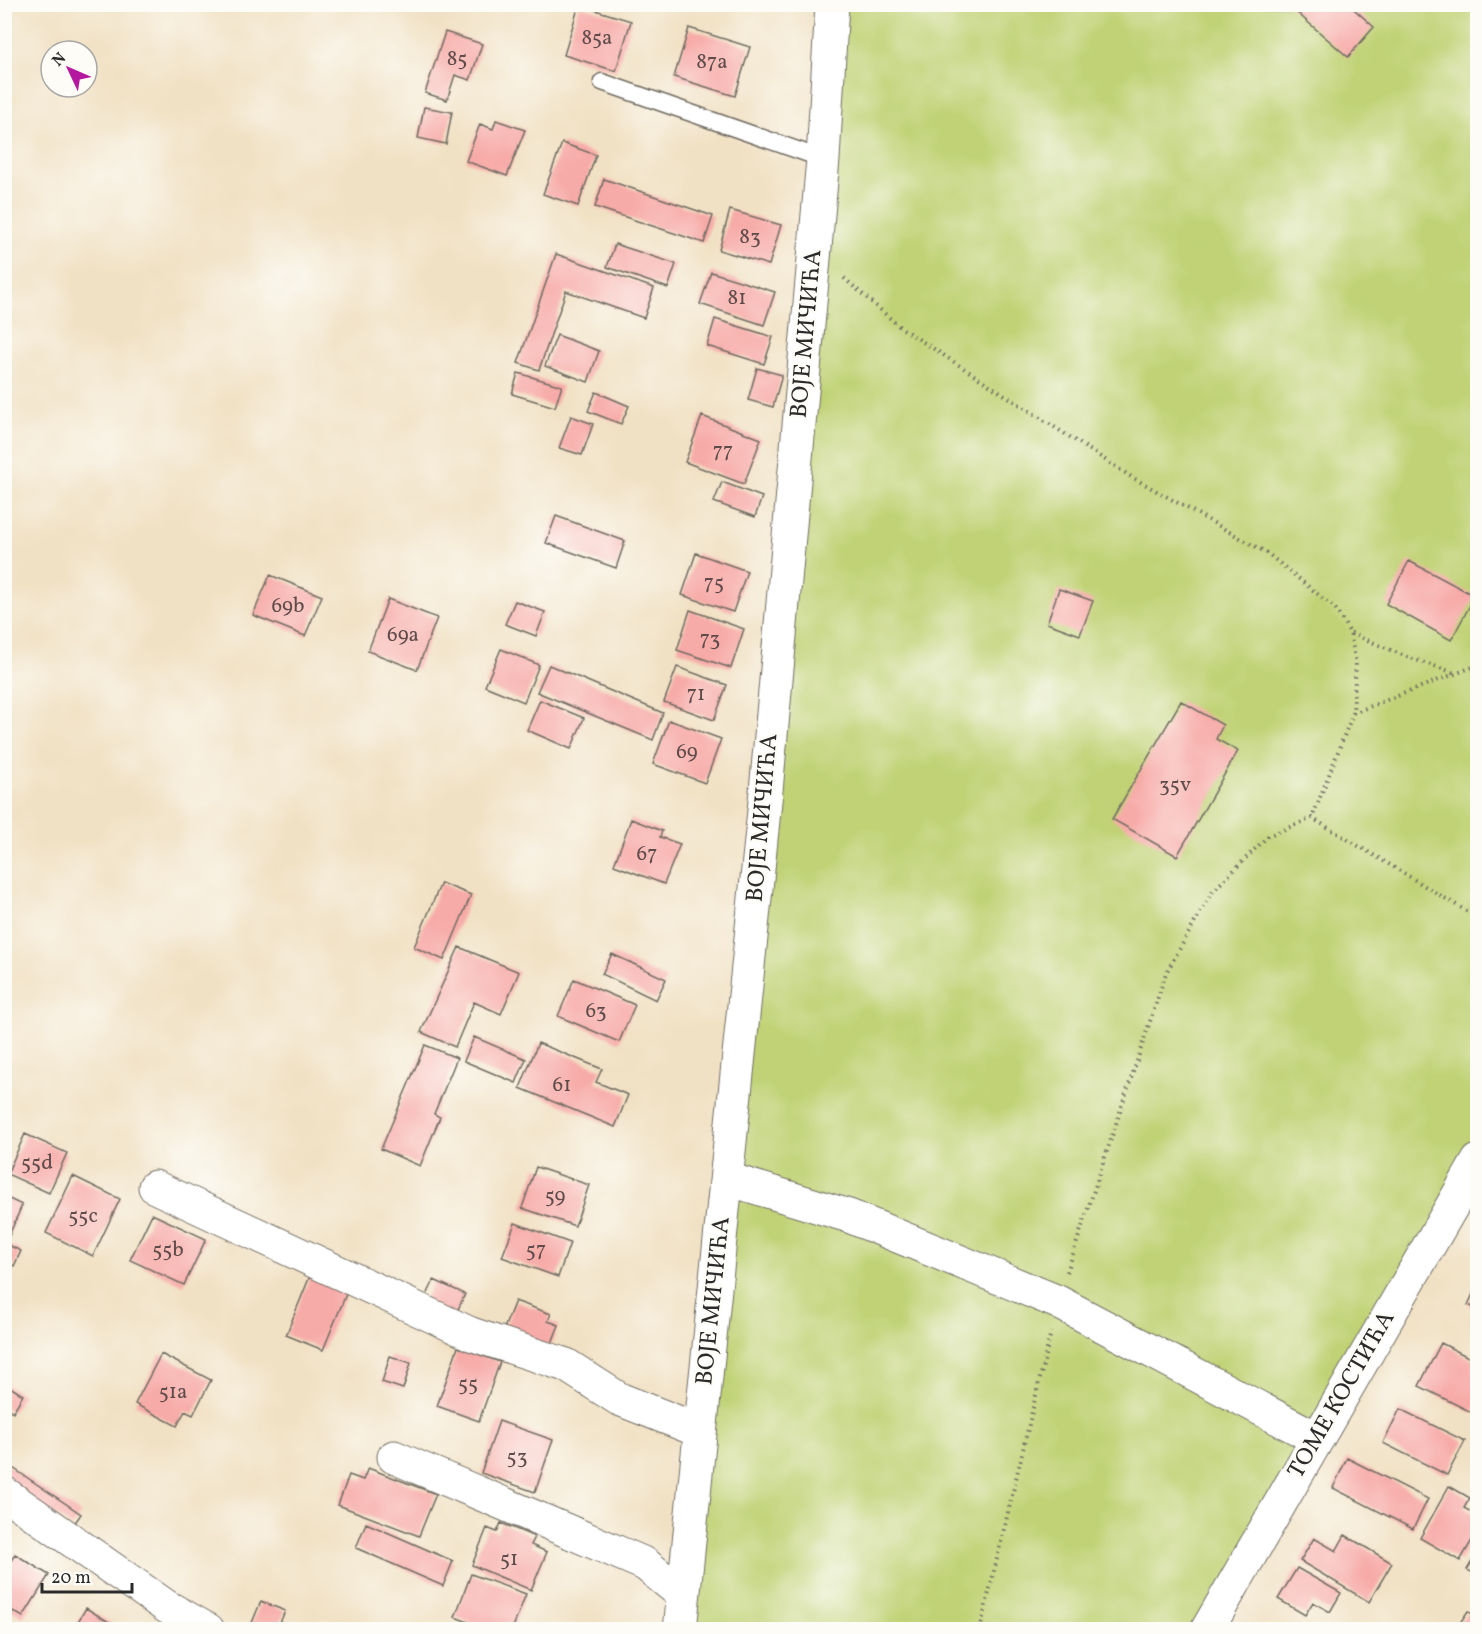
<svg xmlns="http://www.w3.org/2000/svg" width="1482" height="1634" font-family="Vollkorn,serif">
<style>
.green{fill:#c0d275;stroke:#767e50;stroke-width:1.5}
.building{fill:#f7aba8}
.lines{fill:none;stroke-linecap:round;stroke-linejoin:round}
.lane-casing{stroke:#706b61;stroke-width:19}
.street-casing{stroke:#706b61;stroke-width:35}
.secondary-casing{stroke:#706b61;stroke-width:35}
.path{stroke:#706b61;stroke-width:4;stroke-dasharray:1.5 4.5;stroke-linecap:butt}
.lane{stroke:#fff;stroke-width:16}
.street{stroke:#fff;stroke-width:33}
.secondary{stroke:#fff;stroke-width:33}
.labels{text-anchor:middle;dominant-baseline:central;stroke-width:5;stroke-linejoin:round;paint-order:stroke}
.number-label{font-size:21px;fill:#5e4b4a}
.street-label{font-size:24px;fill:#2b2b2b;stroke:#fdfcf7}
</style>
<rect width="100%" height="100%" fill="#fdfcf7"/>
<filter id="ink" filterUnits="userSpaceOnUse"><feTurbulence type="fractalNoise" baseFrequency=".0167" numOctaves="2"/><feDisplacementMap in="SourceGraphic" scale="12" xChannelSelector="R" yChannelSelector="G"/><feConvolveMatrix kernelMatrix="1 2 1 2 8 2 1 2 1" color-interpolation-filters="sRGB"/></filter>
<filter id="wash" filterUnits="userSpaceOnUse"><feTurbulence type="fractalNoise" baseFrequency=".008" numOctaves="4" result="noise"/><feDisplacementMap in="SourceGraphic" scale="24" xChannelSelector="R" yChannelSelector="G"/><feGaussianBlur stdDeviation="1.35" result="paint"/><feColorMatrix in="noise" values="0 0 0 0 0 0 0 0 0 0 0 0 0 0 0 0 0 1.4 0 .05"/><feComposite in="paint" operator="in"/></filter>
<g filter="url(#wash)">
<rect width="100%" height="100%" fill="#f1e1c4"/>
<!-- green -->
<path class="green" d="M832 5H1477V1161L1207 1629 680 1630Z"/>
<g id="blocks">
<!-- building -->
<path class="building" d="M1287 4H1357L1354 9 1374 27 1348 57Z
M579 5 631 21 616 71 564 55Z
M689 28 750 47 735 96 674 77Z
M445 32 482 44 470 80 455 75 447 100 425 93Z
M424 107 452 112 446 144 418 138Z
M496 120 525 130 507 176 466 161 480 124 493 129Z
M562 143 596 155 578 206 543 194Z
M604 179 713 216 704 243 595 207Z
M730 210 781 225 769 265 719 250Z
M615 244 676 264 668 288 607 267Z
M556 254 654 288 644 318 566 291 539 370 518 363Z
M711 272 775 292 764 325 700 304Z
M715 319 773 337 764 364 707 346Z
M557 335 599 351 588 382 545 366Z
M757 368 782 375 773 407 748 400Z
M518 373 562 386 555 407 512 394Z
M596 392 629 406 621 424 588 411Z
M571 416 593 424 582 455 559 448Z
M702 416 761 439 744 484 685 462Z
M722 482 762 497 755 517 714 502Z
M556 516 625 541 616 568 546 543Z
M696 553 747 571 733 612 682 595Z
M1409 561 1475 596 1451 640 1386 604Z
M270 575 322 596 305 636 253 615Z
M1059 589 1093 601 1080 635 1047 623Z
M388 599 437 618 417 670 368 651Z
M515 601 545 612 536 636 505 624Z
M690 610 744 629 731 668 677 650Z
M501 649 539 665 524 702 485 686Z
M549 665 663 713 653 740 537 692Z
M677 667 727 685 714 720 664 702Z
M540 700 584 718 571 749 527 730Z
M1181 701 1223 725 1216 739 1238 751 1177 856 1112 819Z
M669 720 721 739 705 783 653 764Z
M631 819 662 831 660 837 680 844 664 884 614 865Z
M441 883 471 895 444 960 414 947Z
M459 947 519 972 501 1014 474 1002 455 1047 421 1032Z
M612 954 666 979 656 1000 602 974Z
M574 979 635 1005 619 1042 558 1016Z
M474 1037 526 1059 516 1083 464 1061Z
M538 1043 602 1069 596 1082 628 1095 615 1127 520 1088Z
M425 1045 457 1058 434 1114 440 1117 420 1166 381 1149Z
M25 1134 67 1153 49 1193 7 1174Z
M536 1167 589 1185 575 1226 522 1208Z
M73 1176 120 1199 93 1256 46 1233Z
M5 1197 22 1205 8 1238 5 1237Z
M152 1214 206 1239 184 1285 130 1260Z
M515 1223 570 1243 558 1277 502 1257Z
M4 1243 21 1251 14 1266 4 1261Z
M310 1276 347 1292 323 1350 286 1335Z
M434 1280 465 1294 455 1316 424 1302Z
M1478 1283V1309L1468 1305Z
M515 1301 551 1314 548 1321 559 1325 550 1348 503 1331Z
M1441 1343 1478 1362V1404L1473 1413 1419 1386Z
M458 1347 500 1362 479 1421 437 1406Z
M161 1354 211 1380 193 1415 185 1411 177 1426 135 1404Z
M390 1356 411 1363 403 1389 382 1382Z
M5 1384 23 1395 13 1412 5 1407Z
M1400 1409 1465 1441 1447 1475 1383 1443Z
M499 1421 553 1440 535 1492 481 1473Z
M1347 1458 1428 1499 1413 1529 1333 1488Z
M4 1462 81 1514 72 1527 4 1481Z
M368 1468 436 1494 419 1536 338 1505 349 1475 363 1480Z
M1449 1486 1470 1498 1464 1508 1478 1516V1530L1460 1561 1420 1538Z
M366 1523 453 1561 443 1586 356 1548Z
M501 1523 535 1537 531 1545 547 1552 531 1590 472 1565 487 1528 497 1532Z
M1345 1535 1392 1563 1369 1602 1300 1561 1314 1538 1336 1551Z
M1478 1551V1575L1467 1570Z
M15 1554 49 1575 23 1617 4 1606V1572Z
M1297 1568 1341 1593 1330 1612 1313 1602 1305 1615 1278 1599Z
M471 1574 526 1594 512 1630H489L455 1617Z
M261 1601 285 1611 277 1630H249Z
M86 1608 122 1630H73Z
M1468 1611 1478 1617V1630H1455Z"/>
</g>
</g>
<g filter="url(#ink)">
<use href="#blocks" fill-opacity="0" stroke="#706b61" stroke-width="1.5"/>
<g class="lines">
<!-- lane casing -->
<g class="lane-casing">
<path id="lane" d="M602 82 823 159"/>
</g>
<!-- street casing -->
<g class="street-casing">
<path id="street" d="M728 1179 849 1216 1058 1302 1316 1438
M155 1187 471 1334 566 1365 619 1399 700 1431
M394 1457 645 1564 682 1594
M4 1493 167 1607 208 1630
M680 1630 766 791 823 159 832 4"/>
</g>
<!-- secondary casing -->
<g class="secondary-casing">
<path id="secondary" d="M1207 1630 1478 1161"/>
</g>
<!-- path -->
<path class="path" d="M844 278 900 327 1130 476 1267 553 1335 608 1350 633 1356 663 1353 713 1312 818
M1351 633 1407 657 1455 673
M1353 713 1478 665
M1067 1272 1166 973 1212 892 1268 836 1312 818 1478 918
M980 1630 1051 1332"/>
<!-- lane -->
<use href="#lane" class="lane"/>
<!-- street -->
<use href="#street" class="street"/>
<!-- secondary -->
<use href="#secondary" class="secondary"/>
</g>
</g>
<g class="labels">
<!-- number labels -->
<g class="number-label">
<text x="597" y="38">85a</text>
<text x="457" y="59">85</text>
<text x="712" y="62">87a</text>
<text x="750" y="237">83</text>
<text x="737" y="298">81</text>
<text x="723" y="451">77</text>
<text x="714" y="583">75</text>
<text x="288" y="606">69b</text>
<text x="403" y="635">69a</text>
<text x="710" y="639">73</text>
<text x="696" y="694">71</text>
<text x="687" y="752">69</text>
<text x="1175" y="785">35v</text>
<text x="647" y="854">67</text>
<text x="596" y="1011">63</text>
<text x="562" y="1085">61</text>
<text x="37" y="1163">55d</text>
<text x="555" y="1196">59</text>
<text x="83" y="1216">55c</text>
<text x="168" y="1250">55b</text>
<text x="536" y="1250">57</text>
<text x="468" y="1384">55</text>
<text x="173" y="1392">51a</text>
<text x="517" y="1457">53</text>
<text x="509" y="1559">51</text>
</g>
<!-- street labels -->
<g class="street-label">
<text transform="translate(807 334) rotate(-85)">ВОЈЕ МИЧИЋА</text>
<text transform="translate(763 818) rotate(-85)">ВОЈЕ МИЧИЋА</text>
<text transform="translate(714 1301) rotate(-84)">ВОЈЕ МИЧИЋА</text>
<text transform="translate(1342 1395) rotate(-60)">ТОМЕ КОСТИЋА</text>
</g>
</g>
<!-- margin -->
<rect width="1482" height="1634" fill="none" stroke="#fdfcf7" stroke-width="24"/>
<!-- north arrow -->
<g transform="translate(69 69) rotate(314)"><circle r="28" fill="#fdfcf7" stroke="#a9a8a5" stroke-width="1.5"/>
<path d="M0-4.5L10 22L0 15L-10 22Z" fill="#b5179e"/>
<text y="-9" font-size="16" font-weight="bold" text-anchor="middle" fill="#2b2b2b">N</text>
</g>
<!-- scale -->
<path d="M42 1583v9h90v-9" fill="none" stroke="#2b2b2b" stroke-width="3"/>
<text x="51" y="1583" font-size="18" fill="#2b2b2b" stroke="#fdfcf7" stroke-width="4.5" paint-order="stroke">20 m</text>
</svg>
